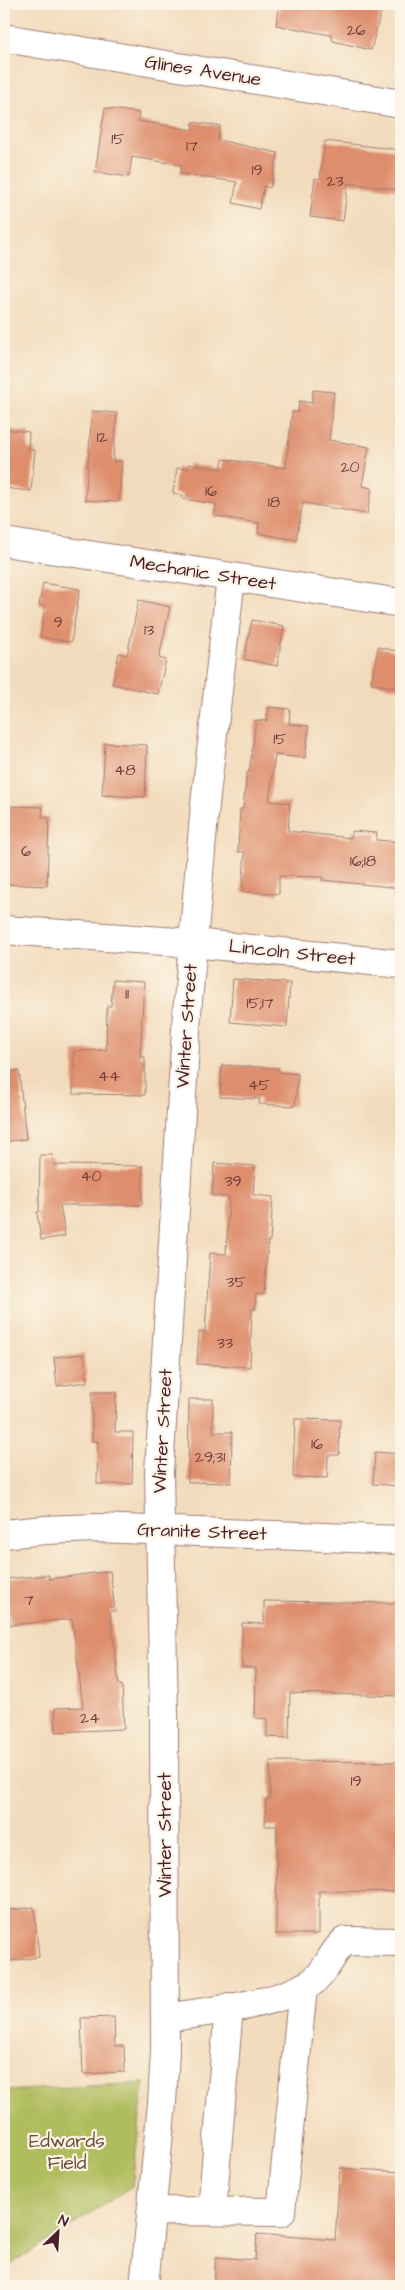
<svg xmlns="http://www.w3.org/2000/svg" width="405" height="2290" font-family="'Architects Daughter',sans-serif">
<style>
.green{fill:#b0bd5f;stroke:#7d6e45}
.building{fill:#de8e6d}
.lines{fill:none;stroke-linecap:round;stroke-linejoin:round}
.minor-casing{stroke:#9e7d74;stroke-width:30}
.minor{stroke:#fff;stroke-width:28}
.labels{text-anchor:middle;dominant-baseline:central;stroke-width:4.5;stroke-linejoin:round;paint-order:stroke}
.number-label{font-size:16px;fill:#6f3b3c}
.street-label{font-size:19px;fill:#4a1f2b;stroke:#fcf5e5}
.park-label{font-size:19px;fill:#694e3b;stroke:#fcf5e5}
</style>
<rect width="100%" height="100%" fill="#fcf5e5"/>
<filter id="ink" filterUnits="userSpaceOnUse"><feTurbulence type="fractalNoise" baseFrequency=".02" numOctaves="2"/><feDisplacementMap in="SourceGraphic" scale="10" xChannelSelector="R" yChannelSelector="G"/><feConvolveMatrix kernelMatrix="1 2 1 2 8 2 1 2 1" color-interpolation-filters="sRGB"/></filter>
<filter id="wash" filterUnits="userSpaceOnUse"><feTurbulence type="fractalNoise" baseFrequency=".0096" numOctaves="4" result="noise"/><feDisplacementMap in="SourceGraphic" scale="20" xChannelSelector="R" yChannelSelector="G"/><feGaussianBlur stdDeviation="1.12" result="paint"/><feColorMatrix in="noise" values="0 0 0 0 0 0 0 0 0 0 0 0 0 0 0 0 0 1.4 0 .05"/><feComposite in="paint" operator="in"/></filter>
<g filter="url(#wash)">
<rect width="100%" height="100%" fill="#f2dbbc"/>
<!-- green -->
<path class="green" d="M144 2083 132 2186 4 2269V2091Z"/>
<g id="blocks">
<!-- building -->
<path class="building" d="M280 4H383L371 50 333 41 331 35 276 25Z
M105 108 139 113 138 121 192 130 193 122 220 126 218 140 278 153 270 188 264 186 259 209 233 203 237 182 180 174 182 165 132 157 129 177 95 172Z
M325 141 401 150V190L348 183 343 221 310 217 315 178 320 179Z
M313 390 334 392 329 440 369 447 362 486 372 488 367 514 303 503 296 540 258 533 259 523 214 516 216 504 182 499 183 495 173 493 177 468 188 469V464L221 469 223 459 286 468 292 412H298L299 401 312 403Z
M92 411 117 413 113 461H122L119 502 85 500Z
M4 429 29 432 28 449 35 450 31 491 4 488Z
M43 583 80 589 71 642 40 637 45 606 39 605Z
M139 600 170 607 159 658 166 660 158 694 112 684 119 653 127 655Z
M252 620 284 626 277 666 244 659Z
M378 647 401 652V689L371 683Z
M269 707 290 709 289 724 309 726 305 758 275 755 269 801 290 803 288 831 351 838 352 831 377 833 376 840 401 842V888L322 880 323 877 279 876V894L242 892 245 852H238L240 809H243L247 772 249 773 256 720 267 721Z
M105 743 147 745 145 797 102 795Z
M8 806 43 807 42 817 49 818 47 886 4 884V817L8 818Z
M233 979 290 983 287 1027 230 1022Z
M113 980 144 982 140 1057H145V1095L73 1094 74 1051 106 1050 107 1006H111Z
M222 1065 278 1068 279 1072 298 1074 295 1106 259 1104 260 1099 220 1097Z
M19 1071 26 1139 4 1142V1072Z
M40 1155H53L54 1165 143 1166 142 1205H60L65 1236 41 1240 37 1212H39Z
M214 1163 255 1166 253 1195 273 1197 270 1241H268L264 1294H256L255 1310 252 1309 250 1367 197 1364 199 1332H205L210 1253 226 1254 229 1197 212 1196Z
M84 1354 87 1382 57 1386 54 1357Z
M92 1392H116L115 1432H133L132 1484H97L98 1441H92Z
M189 1399H213V1432H232L231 1483 188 1482Z
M295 1419 340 1420 339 1455H328L327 1478 293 1477Z
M375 1452 401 1454V1486L373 1484Z
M110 1571 115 1611H110L119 1685H122L124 1729 56 1732 55 1708 83 1707 72 1619 10 1625 6 1579 49 1575V1579Z
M264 1601 401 1603V1696L290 1693 289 1738 267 1737V1719L255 1718 256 1668H242V1623L264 1624Z
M270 1761 401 1762V1892L319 1891V1934H276L277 1826H265L266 1799H270Z
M34 1907 39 1957 4 1962V1911Z
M114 2017 115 2046H124L125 2072 83 2074 81 2018Z
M340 2168 401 2172V2286H214L216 2257 255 2260 257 2234 335 2240Z"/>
</g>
</g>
<g filter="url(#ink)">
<use href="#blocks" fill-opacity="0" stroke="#9e7d74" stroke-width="1"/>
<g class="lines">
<!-- minor casing -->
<g class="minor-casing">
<path id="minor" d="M4 38 401 104
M4 542 401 603
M4 930 193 943 401 964
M4 1534 45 1530 97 1528 401 1540
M166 2018C206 2011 283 2005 315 1980 328 1969 332 1951 345 1941L401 1942
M152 2211 281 2212 303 1987
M212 2211 229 2007
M144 2286 162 2103 165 2051 164 1714 159 1472 187 1013 205 804 231 577"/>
</g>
<!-- minor -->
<use href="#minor" class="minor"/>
</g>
</g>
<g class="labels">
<!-- number labels -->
<g class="number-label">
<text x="356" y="30">26</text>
<text x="118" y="139">15</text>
<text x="192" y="146">17</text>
<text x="257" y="170">19</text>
<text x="335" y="181">23</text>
<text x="102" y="437">12</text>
<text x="350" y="467">20</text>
<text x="211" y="491">16</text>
<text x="274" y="502">18</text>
<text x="58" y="622">9</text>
<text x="149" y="630">13</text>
<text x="280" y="739">15</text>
<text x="125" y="770">48</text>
<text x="26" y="851">6</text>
<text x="363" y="861">16;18</text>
<text x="127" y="994">11</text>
<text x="260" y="1003">15;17</text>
<text x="109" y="1076">44</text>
<text x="259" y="1085">45</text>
<text x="91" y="1176">40</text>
<text x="233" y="1181">39</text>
<text x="236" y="1282">35</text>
<text x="225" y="1343">33</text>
<text x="317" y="1444">16</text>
<text x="210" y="1457">29;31</text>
<text x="29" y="1600">7</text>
<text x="90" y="1718">24</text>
<text x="356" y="1781">19</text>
</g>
<!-- street labels -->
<g class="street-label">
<text transform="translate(203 71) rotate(9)">Glines Avenue</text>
<text transform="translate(203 573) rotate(9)">Mechanic Street</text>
<text transform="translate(292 953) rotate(6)">Lincoln Street</text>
<text transform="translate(187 1026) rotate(-86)">Winter Street</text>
<text transform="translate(163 1431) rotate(-87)">Winter Street</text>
<text transform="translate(202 1532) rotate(2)">Granite Street</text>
<text transform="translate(165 1835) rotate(-90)">Winter Street</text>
</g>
<!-- park labels -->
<g class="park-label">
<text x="67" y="2141">Edwards<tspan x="67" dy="22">Field</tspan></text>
</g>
</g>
<!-- margin -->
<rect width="405" height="2290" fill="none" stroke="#fcf5e5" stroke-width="20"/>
<!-- north arrow -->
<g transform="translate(58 2232) rotate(25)" stroke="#fcf5e5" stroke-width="4" paint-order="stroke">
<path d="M0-4L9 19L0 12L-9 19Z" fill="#4a1f2b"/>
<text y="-8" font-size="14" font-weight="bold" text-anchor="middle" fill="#4a1f2b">N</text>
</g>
</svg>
